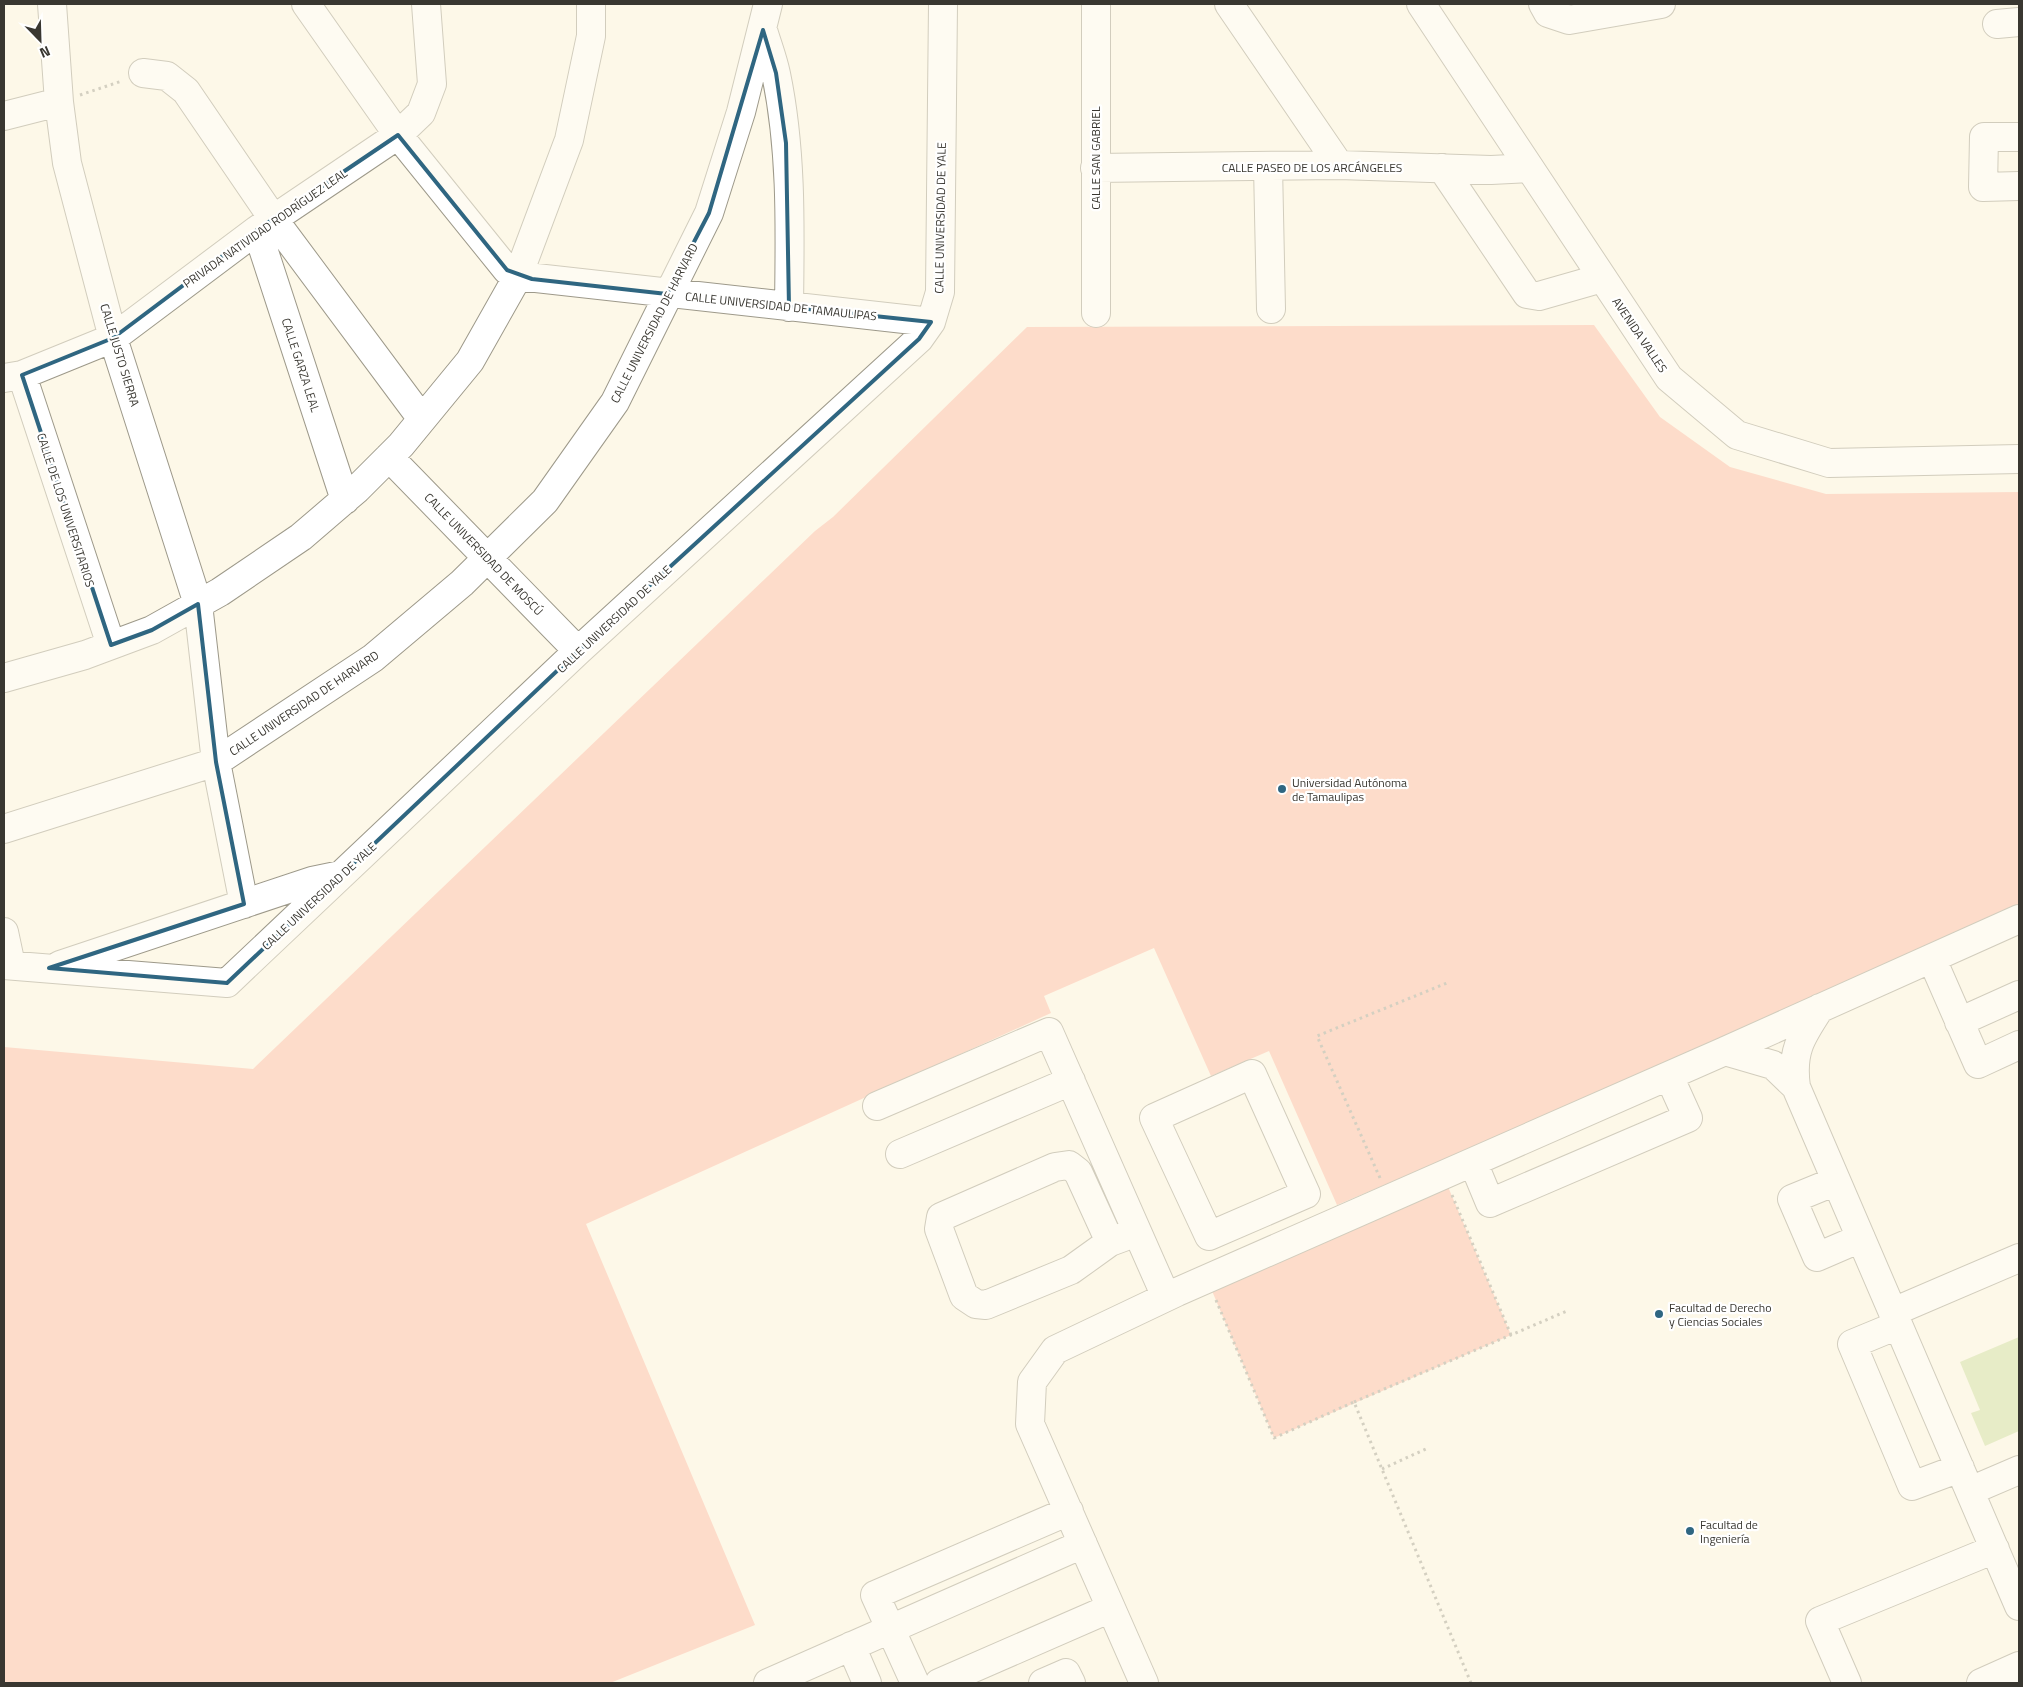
<svg xmlns="http://www.w3.org/2000/svg" width="2023" height="1687" font-family="'Titillium Web',sans-serif">
<style>
.green{fill:#fcbaa7}
.building{fill:#cddea1}
.lines{fill:none;stroke-linecap:round;stroke-linejoin:round}
.minor-casing{stroke:#9d998a;stroke-width:30}
.major-casing{stroke:#9d998a;stroke-width:30}
.path{stroke:#a29f93;stroke-width:3;stroke-dasharray:2.5 4;stroke-linecap:butt}
.minor{stroke:#fff;stroke-width:28}
.major{stroke:#fff;stroke-width:28}
.marked{fill:none;stroke:#2f6681;stroke-width:4;stroke-linejoin:round}
.poi-dot{fill:#2f6681;stroke:#fff;stroke-width:2}
.labels{text-anchor:middle;dominant-baseline:central;stroke-width:4.5;stroke-linejoin:round;paint-order:stroke}
.street-label{font-size:12px;fill:#393731;stroke:#fff}
.poi-label{font-size:12px;fill:#393731;stroke:#fff;text-anchor:start}
</style>
<rect width="100%" height="100%" fill="#fdf8e8"/>
<!-- green -->
<path class="green" d="M1594 325 1660 417 1730 467 1826 494 2019 492V907L1705 1049 1337 1205 1269 1051 1211 1076 1154 948 1044 996 1051 1013 586 1224 755 1625 610 1683H4V1047L253 1069 815 531 833 517 1027 327Z
M1443 1175 1511 1335 1274 1438 1207 1279Z"/>
<!-- building -->
<path class="building" d="M2019 1337V1431L1985 1446 1971 1413 1980 1410 1960 1362Z"/>
<g class="lines">
<!-- minor casing -->
<g class="minor-casing">
<path id="minor" d="M52 4 59 102 67 163 113 338 198 604 216 762 244 904
M306 4 398 135 507 270 518 276 931 322
M1096 4V313
M1229 4 1339 165
M1543 4 1548 13 1569 20 1661 4
M1997 24 2019 22
M763 30C767 44 773 59 776 74 792 151 790 229 789 307
M143 73 167 76 186 91 274 220 422 419
M4 116 59 102
M2019 137H1984L1983 187 2019 186
M1268 166 1271 309
M1095 168 1339 165 1491 170 1529 168
M1442 168 1527 294 1539 296 1602 278
M257 230 345 500
M22 375 111 645
M4 378 22 375 113 338 257 230 398 135 421 113 432 84 426 4
M389 457 578 651
M4 678 85 655 152 630 220 592 301 537 357 489 401 445 470 361 518 276 569 140 591 36V4
M4 829 216 762 373 658 462 583 545 501 615 402 709 213 741 112 768 4
M4 932 11 965
M1932 959 1978 1064 2019 1045
M4 965 227 983 578 651 919 339 931 322 940 292 943 4
M60 965 312 881 341 875
M1959 1022 2019 995
M1725 1051 2019 919
M1252 1074 1306 1194 1209 1236 1154 1118Z
M1796 1087C1791 1051 1801 1037 1820 1008
M877 1106 1049 1032 1166 1297
M900 1154 1071 1081
M1473 1162 1490 1203 1688 1118 1669 1076
M1836 1181 1792 1199 1817 1257 1861 1238
M1110 1242 1078 1172 1069 1165 1055 1167 941 1217 939 1229 964 1296 976 1304 986 1305 1071 1270 1110 1242 1137 1232
M1893 1312 2019 1258
M1898 1325 1852 1344 1912 1486 1960 1468
M1970 1491 2019 1470
M851 1646 867 1683
M768 1683 1083 1544
M915 1683 875 1595 1069 1511
M939 1683 1111 1608
M1043 1683 1066 1673 1071 1683
M1144 1683 1030 1424 1032 1382 1055 1350 1177 1292 1725 1051 1773 1065 1796 1087 2019 1606
M1847 1683 1820 1621 1995 1549
M1981 1683 2019 1666"/>
</g>
<!-- major casing -->
<g class="major-casing">
<path id="major" d="M1421 4 1669 378 1737 435 1829 463 2019 459"/>
</g>
<!-- path -->
<path class="path" d="M80 95 122 81
M1380 1178 1317 1036 1447 983
M1452 1195 1511 1335
M1216 1300 1274 1438 1354 1402 1471 1683
M1354 1402 1567 1311
M1382 1469 1428 1448"/>
<!-- minor -->
<use href="#minor" class="minor"/>
<!-- major -->
<use href="#major" class="major"/>
</g>
<!-- marked area -->
<path d="M0 0H2023V1687H0ZM763 30 776 73 786 143 789 307 931 322 919 339 578 651 227 983 49 968 244 904 216 762 198 604 152 630 111 645 22 375 113 338 257 230 398 135 507 270 532 279 667 294 709 213Z" fill="#fdf8e8" fill-opacity=".55" fill-rule="evenodd"/>
<path class="marked" d="M763 30 776 73 786 143 789 307 931 322 919 339 578 651 227 983 49 968 244 904 216 762 198 604 152 630 111 645 22 375 113 338 257 230 398 135 507 270 532 279 667 294 709 213Z"/>
<!-- markers -->
<g class="poi-dot">
<circle cx="1282" cy="789" r="5"/>
<circle cx="1659" cy="1314" r="5"/>
<circle cx="1690" cy="1531" r="5"/>
</g>
<g class="labels">
<!-- street labels -->
<g class="street-label">
<text transform="translate(1095 158) rotate(-90)">CALLE SAN GABRIEL</text>
<text x="1312" y="167">CALLE PASEO DE LOS ARCÁNGELES</text>
<text transform="translate(940 218) rotate(-89)">CALLE UNIVERSIDAD DE YALE</text>
<text transform="translate(265 228) rotate(-35)">PRIVADA NATIVIDAD RODRÍGUEZ LEAL</text>
<text transform="translate(781 306) rotate(6)">CALLE UNIVERSIDAD DE TAMAULIPAS</text>
<text transform="translate(654 323) rotate(-63)">CALLE UNIVERSIDAD DE HARVARD</text>
<text transform="translate(1640 335) rotate(56)">AVENIDA VALLES</text>
<text transform="translate(120 355) rotate(73)">CALLE JUSTO SIERRA</text>
<text transform="translate(301 365) rotate(72)">CALLE GARZA LEAL</text>
<text transform="translate(66 510) rotate(72)">CALLE DE LOS UNIVERSITARIOS</text>
<text transform="translate(484 554) rotate(46)">CALLE UNIVERSIDAD DE MOSCÚ</text>
<text transform="translate(614 619) rotate(-43)">CALLE UNIVERSIDAD DE YALE</text>
<text transform="translate(304 703) rotate(-34)">CALLE UNIVERSIDAD DE HARVARD</text>
<text transform="translate(319 896) rotate(-43)">CALLE UNIVERSIDAD DE YALE</text>
</g>
<!-- poi labels -->
<g class="poi-label">
<text x="1292" y="782">Universidad Autónoma<tspan x="1292" dy="14">de Tamaulipas</tspan></text>
<text x="1669" y="1307">Facultad de Derecho<tspan x="1669" dy="14">y Ciencias Sociales</tspan></text>
<text x="1700" y="1524">Facultad de<tspan x="1700" dy="14">Ingeniería</tspan></text>
</g>
</g>
<!-- border -->
<rect width="2023" height="1687" fill="none" stroke="#393731" stroke-width="10"/>
<!-- north arrow -->
<g transform="translate(40 40) rotate(157)" stroke="#ffffff" stroke-width="4" paint-order="stroke">
<path d="M0-4L9 19L0 12L-9 19Z" fill="#393731"/>
<text y="-8" font-size="14" font-weight="bold" text-anchor="middle" fill="#393731">N</text>
</g>
</svg>
